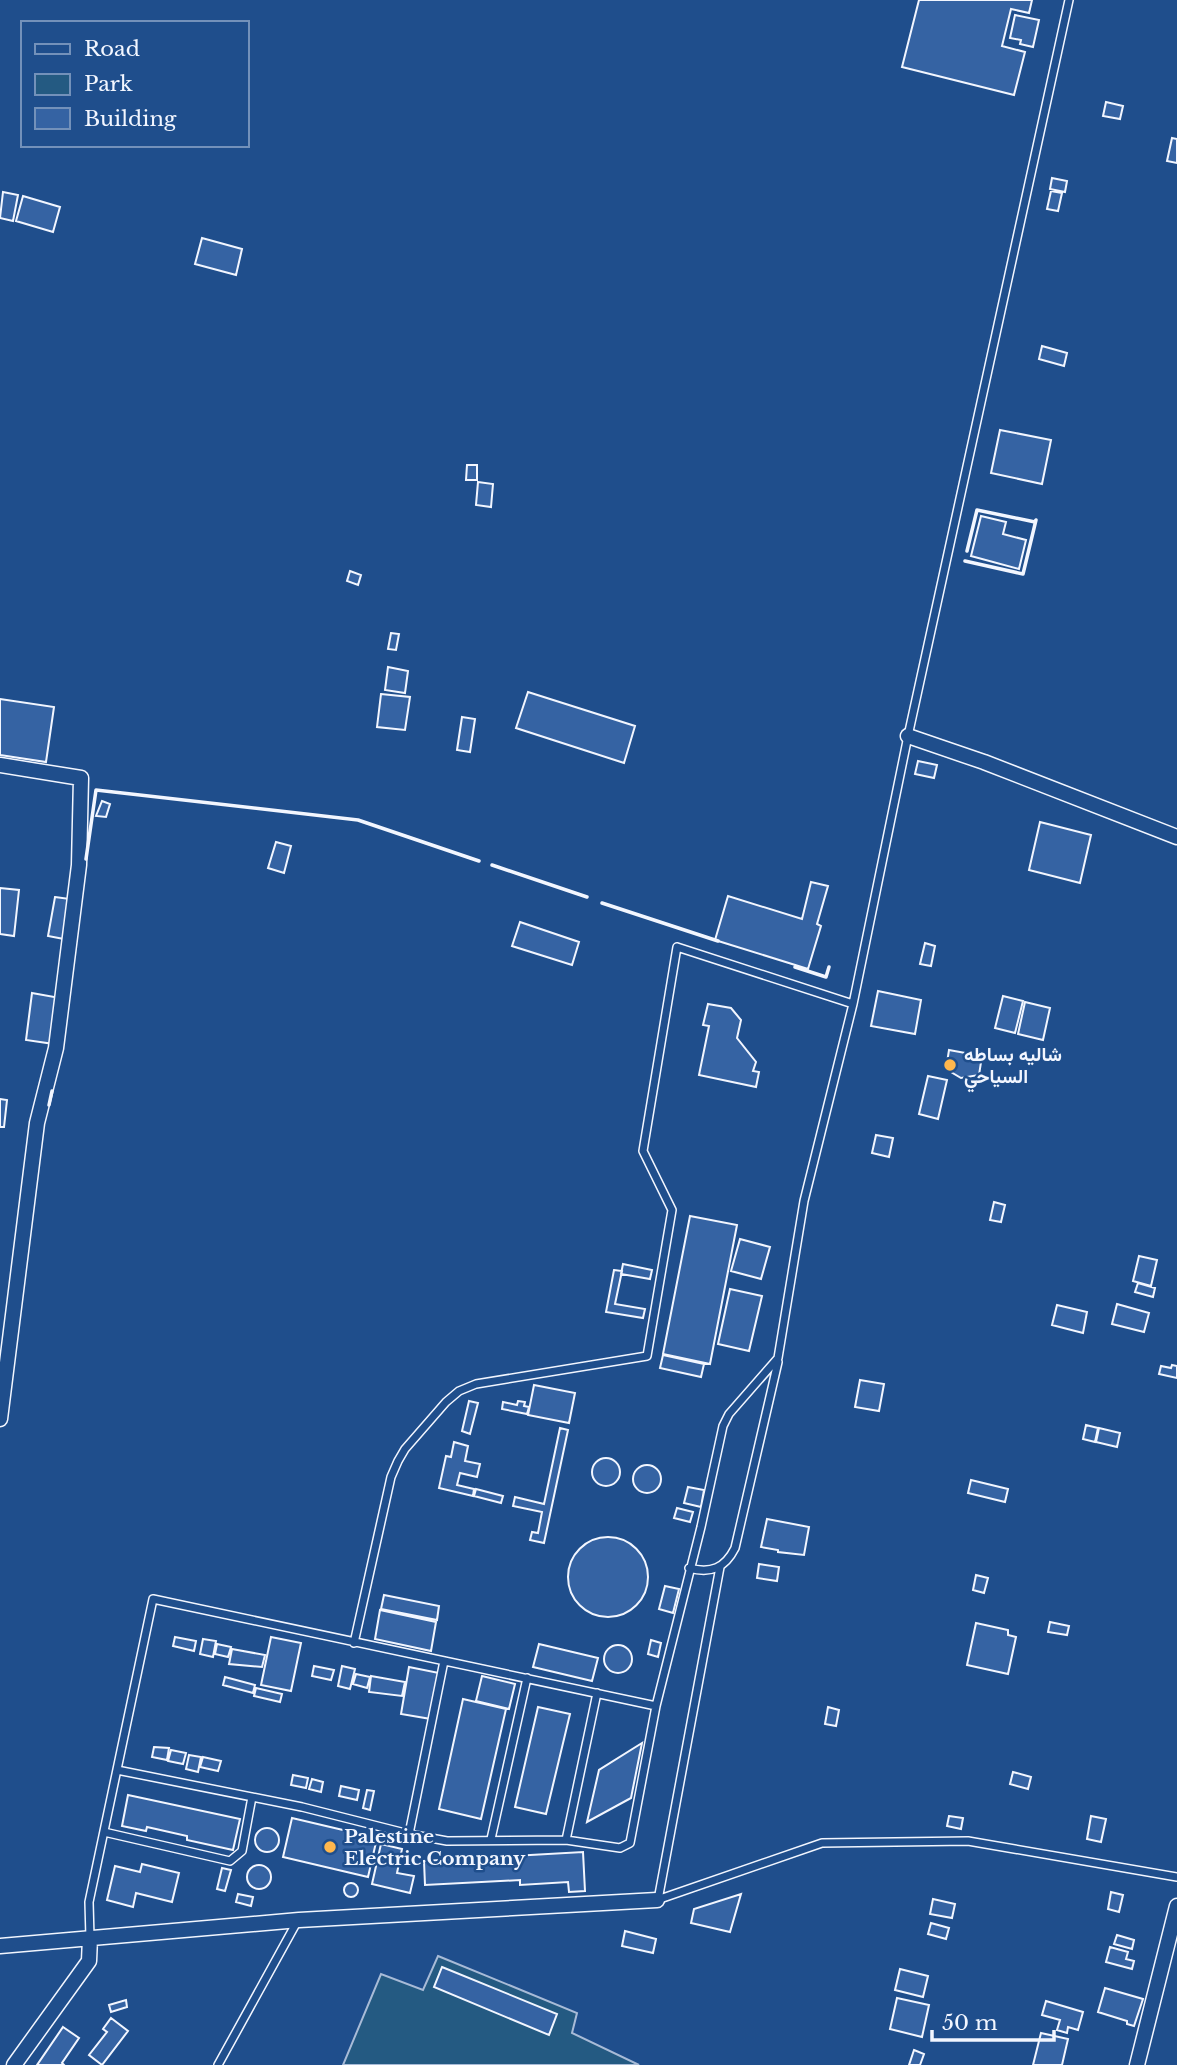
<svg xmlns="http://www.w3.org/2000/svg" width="1177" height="2065" font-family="'Libre Baskerville',Vazirmatn,serif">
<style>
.green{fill:#245a82;stroke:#a8bbd7;stroke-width:2}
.building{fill:#3563a3;stroke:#f2f6ff;stroke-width:2}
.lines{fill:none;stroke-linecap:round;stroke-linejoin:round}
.lane-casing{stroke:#f2f6ff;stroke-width:10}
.street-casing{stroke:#f2f6ff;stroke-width:17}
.lane{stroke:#1f4e8c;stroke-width:7}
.street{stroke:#1f4e8c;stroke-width:14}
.wall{stroke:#f2f6ff;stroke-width:3.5}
.poi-dot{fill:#ffb74d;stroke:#1f4e8c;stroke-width:2.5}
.labels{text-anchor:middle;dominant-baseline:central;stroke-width:5;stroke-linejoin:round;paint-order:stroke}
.poi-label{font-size:19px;font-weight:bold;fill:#f2f6ff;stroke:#1f4e8c;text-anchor:start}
</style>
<rect width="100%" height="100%" fill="#1f4e8c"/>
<!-- green -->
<path class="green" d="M438 1956 577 2013 572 2033 639 2065H343L381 1974 423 1990Z"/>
<!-- building -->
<path class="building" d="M919 0H1032L1029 13 1011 9 1002 46 1025 52 1014 95 902 67Z
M1015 15 1039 20 1033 47 1020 44 1021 40 1010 38Z
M1106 102 1123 106 1120 119 1103 116Z
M1172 138 1177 139V163L1167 161Z
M1052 178 1067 181 1065 192 1050 189Z
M1051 191 1062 193 1058 211 1047 209Z
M3 192 18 195 13 221 0 218Z
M23 196 60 207 53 232 16 221Z
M202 238 242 249 236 275 195 264Z
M1042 346 1067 353 1064 366 1039 359Z
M1000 430 1051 440 1042 484 991 473Z
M467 465H477V480H466Z
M478 482 493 484 491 507 476 505Z
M981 516 1006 522 1003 534 1026 540 1019 569 971 556Z
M350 571 361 575 358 585 347 581Z
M391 633 399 634 396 650 388 649Z
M388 667 408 671 405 693 385 690Z
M528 692 635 726 624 763 516 728Z
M381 694 410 697 405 730 377 727Z
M0 699 54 707 46 762 0 755Z
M462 717 475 719 470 752 457 750Z
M918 761 937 765 934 778 915 774Z
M102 801 110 804 106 817 96 816Z
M1040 822 1091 835 1080 883 1029 870Z
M276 842 291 846 284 873 268 868Z
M811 882 828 886 817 924 821 926 808 969 715 940 728 896 802 919Z
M0 888 19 890 14 936 0 934Z
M55 897 70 899 64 939 48 936Z
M520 922 579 942 572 965 512 946Z
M925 943 935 946 931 966 920 964Z
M878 991 921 1000 915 1034 871 1026Z
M32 993 60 998 54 1044 26 1040Z
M1003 996 1023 1001 1015 1033 995 1028Z
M1025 1002 1050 1008 1043 1040 1018 1034Z
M708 1004 731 1008 741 1020 737 1038 756 1062 753 1071 759 1072 756 1087 699 1075 709 1026 703 1025Z
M949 1050 982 1056 979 1075 961 1078 946 1069Z
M928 1076 947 1080 938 1119 919 1114Z
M0 1099 7 1100 4 1127H0Z
M876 1135 893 1138 889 1157 872 1153Z
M994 1202 1005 1205 1001 1222 990 1220Z
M690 1216 737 1225 710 1364 663 1354Z
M740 1239 770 1247 761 1279 731 1271Z
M1139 1256 1157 1260 1151 1286 1133 1281Z
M623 1264 652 1270 650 1279 621 1274Z
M614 1270 622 1271 615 1304 645 1309 643 1318 606 1312Z
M1138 1283 1155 1288 1153 1297 1135 1292Z
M730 1289 762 1296 749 1351 718 1344Z
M1117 1304 1149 1313 1144 1332 1112 1324Z
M1057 1305 1087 1312 1083 1333 1052 1325Z
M663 1355 704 1364 701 1377 660 1368Z
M1172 1365 1177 1366V1378L1159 1374 1161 1366 1171 1368Z
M860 1380 884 1384 879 1411 855 1407Z
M534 1385 575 1393 569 1423 528 1415Z
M469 1401 478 1403 470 1434 462 1431Z
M518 1401 525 1402 524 1406 529 1407 527 1414 502 1409 503 1402 517 1405Z
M1086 1425 1098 1428 1095 1442 1083 1439Z
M560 1428 568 1430 544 1543 530 1540 532 1532 538 1533 542 1512 513 1506 515 1497 544 1504Z
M1099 1428 1120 1433 1117 1447 1096 1442Z
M454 1442 468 1446 465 1461 480 1464 477 1477 460 1473 457 1485 474 1489 473 1496 439 1488 446 1456 451 1457Z
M592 1472a14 14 0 1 1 28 0a14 14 0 1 1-28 0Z
M633 1479a14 14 0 1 1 28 0a14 14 0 1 1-28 0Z
M971 1480 1008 1489 1005 1502 968 1493Z
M688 1487 704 1490 701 1507 684 1503Z
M476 1489 503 1496 501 1503 474 1496Z
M677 1508 693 1512 690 1522 674 1518Z
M767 1519 809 1527 804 1555 778 1552V1550L761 1547Z
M568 1577a40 40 0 1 1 80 0a40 40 0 1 1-80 0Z
M759 1564 779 1567 777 1581 757 1578Z
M976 1575 988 1578 984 1593 973 1590Z
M665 1586 679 1589 673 1613 659 1609Z
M384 1595 439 1606 437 1620 381 1609Z
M380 1610 436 1622 431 1651 375 1639Z
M1050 1622 1069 1626 1067 1635 1048 1632Z
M976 1623 1008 1630V1635L1016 1637 1008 1674 967 1665Z
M175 1637 196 1641 194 1651 173 1646Z
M271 1637 301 1643 291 1691 261 1685Z
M203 1639 216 1641 213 1657 200 1654Z
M651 1640 661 1643 658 1657 648 1654Z
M217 1644 231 1647 228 1657 215 1654Z
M539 1644 598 1658 592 1681 533 1667Z
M604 1659a14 14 0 1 1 28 0a14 14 0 1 1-28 0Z
M232 1649 265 1655 262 1667 229 1664Z
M314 1666 334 1670 331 1680 312 1676Z
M342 1666 355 1669 350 1689 338 1686Z
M409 1667 439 1673 431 1719 401 1714Z
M356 1674 370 1677 367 1688 353 1684Z
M371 1676 405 1682 402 1696 369 1692Z
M482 1676 515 1684 509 1709 476 1701Z
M225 1677 255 1685 253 1693 223 1685Z
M256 1688 282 1694 280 1702 254 1696Z
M463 1699 506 1709 481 1819 439 1809Z
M538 1707 570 1714 546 1814 515 1807Z
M828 1707 839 1710 836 1726 825 1724Z
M642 1743 631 1798 587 1822 599 1770Z
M154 1747 169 1748 167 1760 152 1757Z
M171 1750 186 1753 183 1764 168 1761Z
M189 1755 201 1757 198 1772 186 1769Z
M203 1757 221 1761 218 1771 200 1767Z
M1013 1772 1031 1777 1028 1789 1010 1784Z
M293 1775 308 1778 306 1788 291 1785Z
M312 1779 323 1782 321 1792 309 1789Z
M341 1786 359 1790 357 1800 339 1796Z
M367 1790 374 1791 370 1810 363 1808Z
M128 1795 240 1819 233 1850 187 1840V1836L147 1827 146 1831 122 1826Z
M949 1816 963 1818 961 1829 947 1826Z
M1091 1816 1106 1819 1101 1842 1087 1839Z
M292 1818 377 1838 368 1877 283 1857Z
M255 1840a12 12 0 1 1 24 0a12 12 0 1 1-24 0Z
M381 1844 402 1849 397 1873 414 1876 410 1893 372 1884Z
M583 1852 585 1891 569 1892 568 1882 520 1885V1880L425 1885 424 1861Z
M142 1864 179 1873 172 1902 136 1893 133 1907 107 1900 115 1866 140 1872Z
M247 1877a12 12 0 1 1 24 0a12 12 0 1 1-24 0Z
M222 1868 231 1870 225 1891 217 1889Z
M344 1890a7 7 0 1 1 14 0a7 7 0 1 1-14 0Z
M1111 1892 1123 1895 1119 1912 1108 1909Z
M238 1894 253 1897 251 1906 236 1902Z
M741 1894 730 1932 691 1923 694 1909Z
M933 1899 955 1904 952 1918 930 1914Z
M931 1923 949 1928 946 1939 928 1934Z
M625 1931 656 1939 653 1953 622 1946Z
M1117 1935 1134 1940 1132 1949 1114 1944Z
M1110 1947 1128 1952 1126 1959 1134 1961 1132 1969 1106 1962Z
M442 1967 557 2014 549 2035 434 1987Z
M900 1969 928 1976 923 1997 895 1990Z
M1105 1988 1143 1999 1134 2026 1127 2024V2021L1098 2012Z
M897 1998 929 2005 922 2037 890 2029Z
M126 2000 127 2007 111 2012 109 2005Z
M1046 2001 1083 2012 1078 2030 1068 2027 1067 2033 1057 2030 1060 2020 1042 2015Z
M111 2018 128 2031 102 2065 89 2055 107 2032 103 2029Z
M63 2027 79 2038 62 2063 64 2065H37Z
M1041 2033 1068 2039 1062 2065H1033Z
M914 2050 924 2054 920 2065H909Z"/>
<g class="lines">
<!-- lane casing -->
<g class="lane-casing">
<path id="lane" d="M689 1568C711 1574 725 1568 735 1548L778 1362
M354 1643 391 1477 398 1461 405 1449 446 1402 459 1391 476 1384 647 1356 672 1210 643 1151 677 947 853 1004
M656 1706 701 1527 723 1426 729 1414 778 1358 804 1201 853 1004 908 736 1069 0
M104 1832 230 1861 242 1851 252 1797
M409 1834 444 1661
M491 1839 527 1678
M566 1840 597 1693
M657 1900 822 1843 968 1841 1177 1877
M658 1900 720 1567
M90 1938 89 1902 153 1599 656 1706 630 1843 620 1848 566 1840 447 1841 409 1834 302 1807 117 1770
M218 2065 298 1920"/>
</g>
<!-- street casing -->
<g class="street-casing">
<path id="street" d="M908 736 984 762 1177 837
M0 765 81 778 79 865 56 1048 37 1123 0 1419
M0 1946 299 1920 657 1900
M14 2065 89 1961 90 1938
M1137 2065 1177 1906"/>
</g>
<!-- lane -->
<use href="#lane" class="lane"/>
<!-- street -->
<use href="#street" class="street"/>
<!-- wall -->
<path class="wall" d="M965 561 1023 574 1036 520 1035 522 977 510 967 551
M86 859 96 790 358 820 479 861
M492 865 587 897
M602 903 718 941
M795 967 826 977 829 967
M49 1105 52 1091"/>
</g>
<!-- markers -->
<g class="poi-dot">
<circle cx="950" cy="1065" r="7"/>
<circle cx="330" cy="1847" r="7"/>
</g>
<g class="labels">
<!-- poi labels -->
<g class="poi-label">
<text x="964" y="1054">شاليه بساطه<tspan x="964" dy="22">السياحي</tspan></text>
<text x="344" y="1836">Palestine<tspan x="344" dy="22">Electric Company</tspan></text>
</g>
</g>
<!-- legend -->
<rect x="21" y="21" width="228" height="126" fill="#1f4e8c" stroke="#7391ba" stroke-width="2"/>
<rect x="35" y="44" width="35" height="10" fill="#1f4e8c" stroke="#7391ba" stroke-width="2"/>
<text x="84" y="56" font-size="21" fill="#f2f6ff">Road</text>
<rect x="35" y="74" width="35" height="21" fill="#245a82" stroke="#7391ba" stroke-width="2"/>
<text x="84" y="91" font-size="21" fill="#f2f6ff">Park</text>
<rect x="35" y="108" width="35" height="21" fill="#3563a3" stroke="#7391ba" stroke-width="2"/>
<text x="84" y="126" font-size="21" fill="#f2f6ff">Building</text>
<!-- scale -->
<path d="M932 2030v10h122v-10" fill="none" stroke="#f2f6ff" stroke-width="3.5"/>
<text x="942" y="2030" font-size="21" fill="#f2f6ff" stroke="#1f4e8c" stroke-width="5" paint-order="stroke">50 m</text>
</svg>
